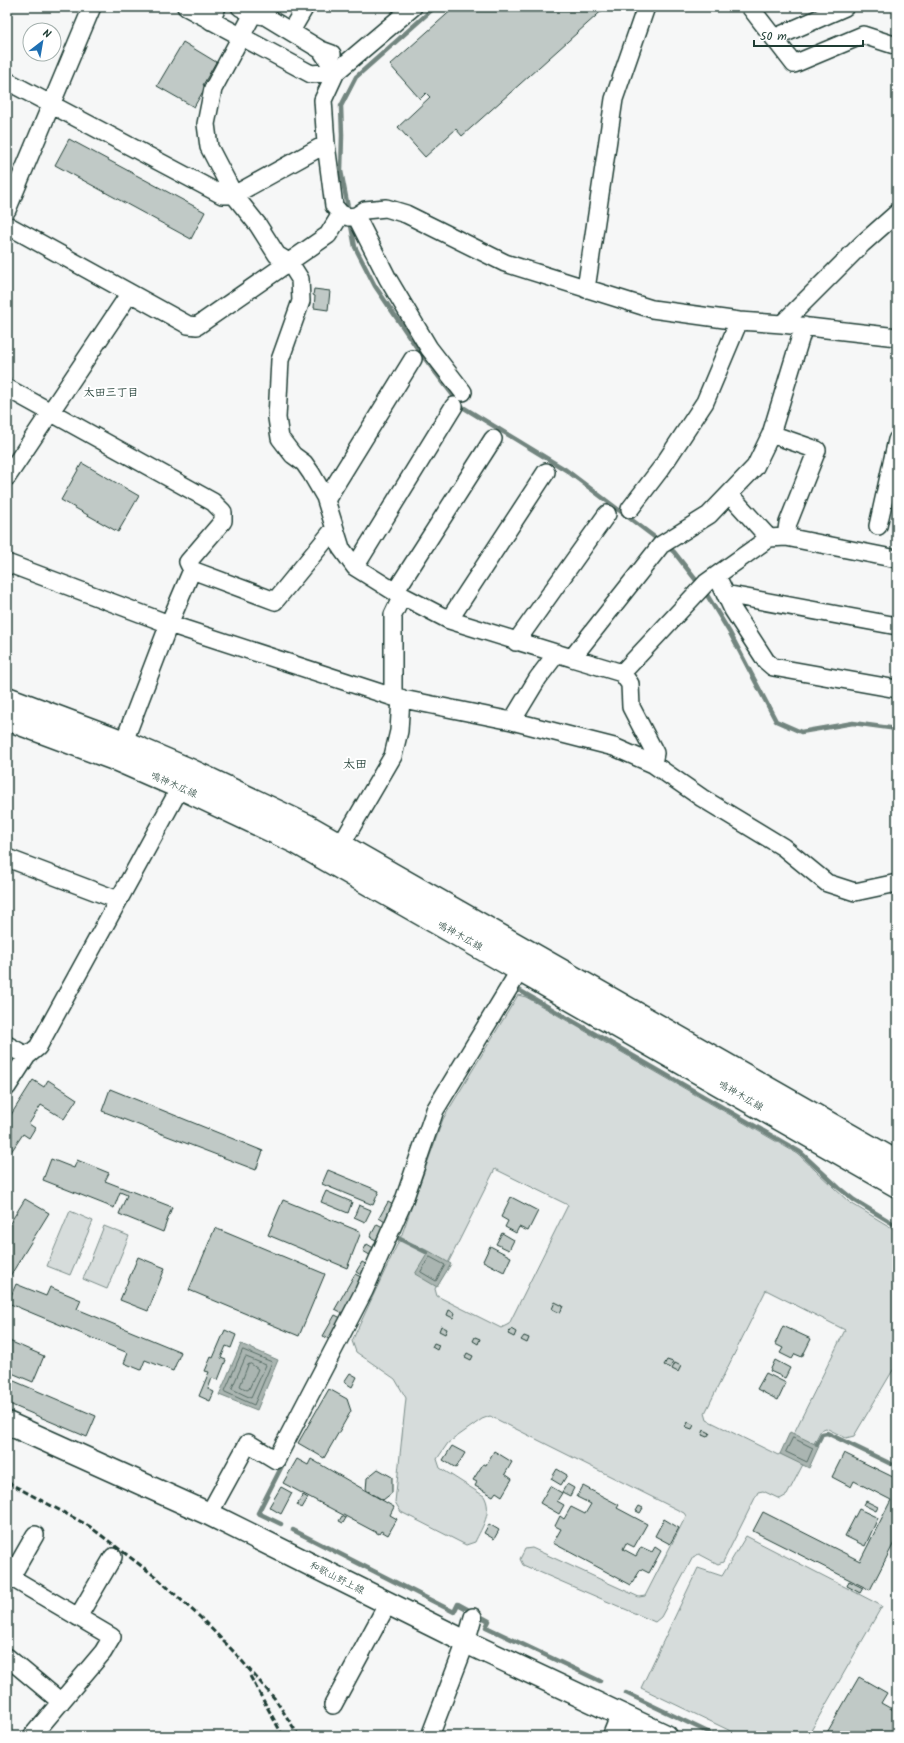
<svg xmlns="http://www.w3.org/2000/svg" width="904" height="1743" font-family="Kalam,'Klee One',sans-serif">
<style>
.green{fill:#d6dcdb;stroke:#7a8c88;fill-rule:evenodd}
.water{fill:#aab5b1;stroke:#72857f}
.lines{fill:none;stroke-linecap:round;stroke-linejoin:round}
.shore{stroke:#576d66;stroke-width:1}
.stream{stroke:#72857f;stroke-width:4.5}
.building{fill:#c0c9c6;stroke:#1f3d34}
.minor-casing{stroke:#1f3d34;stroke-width:20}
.major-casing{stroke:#1f3d34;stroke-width:25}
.minor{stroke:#fff;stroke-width:17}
.major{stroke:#fff;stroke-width:22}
.rail{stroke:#1f3d34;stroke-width:3;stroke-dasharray:6 3;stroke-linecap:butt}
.labels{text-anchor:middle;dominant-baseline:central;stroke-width:4;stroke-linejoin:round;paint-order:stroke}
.street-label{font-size:10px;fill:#1f3d34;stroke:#fff}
.neighbourhood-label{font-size:11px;font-weight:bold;fill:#1f3d34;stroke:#fff}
.quarter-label{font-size:12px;font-weight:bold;fill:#1f3d34;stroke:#fff}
</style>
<rect width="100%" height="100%" fill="#f6f7f7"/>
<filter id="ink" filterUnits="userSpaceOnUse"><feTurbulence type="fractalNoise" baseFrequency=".025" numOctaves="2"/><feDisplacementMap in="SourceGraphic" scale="8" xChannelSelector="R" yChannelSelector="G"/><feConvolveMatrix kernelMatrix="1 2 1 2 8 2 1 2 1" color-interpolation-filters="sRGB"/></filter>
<g filter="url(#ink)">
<!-- green -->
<path class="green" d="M518 995 526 997 798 1154 849 1202 897 1231V1369L893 1370 854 1436 846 1438 826 1428 821 1430 787 1495 780 1499 763 1491 758 1492 723 1562 718 1564 699 1554 693 1557 661 1617 655 1622 523 1565 520 1559 525 1549 532 1548 639 1597 645 1596 686 1516 684 1513 490 1416 482 1419 448 1443 437 1459 440 1468 484 1496C493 1512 482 1527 475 1542L466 1545 401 1512 395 1502 406 1398 395 1379 356 1352 352 1341 402 1234 443 1119ZM495 1169 568 1205 509 1324 501 1328 437 1296 435 1289ZM766 1290 845 1330 785 1451 778 1455 707 1420 705 1413Z
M70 1211 93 1221 70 1275 47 1266Z
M104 1226 129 1236 107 1289 83 1279Z
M746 1536 882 1606 808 1736H741L641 1688 698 1568 722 1576Z"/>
<!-- water -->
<path class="water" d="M429 1251 451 1264 437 1287 415 1274Z
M241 1344 278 1360 257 1410 219 1395Z
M790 1432 819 1446 809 1468 780 1454Z"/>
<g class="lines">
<!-- shore -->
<path class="shore" d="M430 1257 445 1265 436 1281 421 1272Z
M243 1350 272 1362 254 1405 225 1392Z
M246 1357 266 1365 251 1398 232 1389Z
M251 1364 258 1369 249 1389 247 1390 240 1386 248 1365Z
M793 1438 813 1448 807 1462 786 1452Z"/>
<!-- stream -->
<path class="stream" d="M349 213 341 171 342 135 341 106 356 77 435 7
M350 220 355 247 375 286 419 351 461 406 566 470 661 542
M667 546 674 552 699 584
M704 590 730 633 776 721 801 732 853 723 897 729
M515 992 517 989 800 1152 839 1188 854 1200 897 1226
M394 1242 396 1237 426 1252
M817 1444 822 1434 827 1433 891 1464
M281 1524 258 1513 285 1460
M293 1530 454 1612 458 1604 489 1621 486 1627 600 1681
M626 1693 716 1736"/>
</g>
<!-- building -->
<path class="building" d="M455 7H606L462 136 456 129 425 157 398 127 430 97 426 93 420 99 390 65Z
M183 42 216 62 203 85 206 86 194 107 157 86Z
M69 139 205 212 191 239 55 165Z
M314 289 330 291 328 310 314 308 315 296 313 295Z
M82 463 139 496 118 532 61 500Z
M33 1080 44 1087 48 1080 77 1099 64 1119 41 1105 29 1124 35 1128 29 1138 23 1134 11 1152 7 1150V1121Z
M110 1089 263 1151 256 1170 102 1111Z
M51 1159 74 1168 77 1160 109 1173 105 1181 172 1207 163 1232 119 1214 127 1195 120 1192 114 1208 43 1180Z
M328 1170 379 1191 373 1205 322 1184Z
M326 1191 352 1202 348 1213 321 1202Z
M511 1197 538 1211 528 1231 519 1227 516 1233 505 1227 508 1221 501 1217Z
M25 1199 49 1213 7 1281V1228Z
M283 1200 361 1232 347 1268 268 1235Z
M388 1202 395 1206 385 1222 379 1218Z
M359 1205 371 1210 365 1222 354 1217Z
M377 1224 383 1227 376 1240 370 1237Z
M215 1228 325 1274 299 1336 189 1290Z
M502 1233 514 1240 509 1250 496 1244Z
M367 1244 377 1250 373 1257 363 1251Z
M490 1246 511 1257 504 1272 483 1261Z
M138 1257 165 1268 148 1311 120 1300Z
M362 1262 369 1266 363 1276 356 1272Z
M355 1274 363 1278 343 1313 335 1309Z
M16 1284 46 1296 50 1287 81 1300 77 1309 181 1352 173 1371 145 1360 141 1370 124 1363 128 1353 8 1303Z
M555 1302 563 1306 560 1313 552 1309Z
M449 1310 455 1313 453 1318 447 1315Z
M335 1315 343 1319 331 1340 323 1336Z
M441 1326 447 1329 445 1334 439 1331Z
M783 1326 811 1339 802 1357 795 1354 792 1359 780 1353 783 1348 775 1344Z
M511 1329 516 1332 514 1337 508 1334Z
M225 1330 236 1335 231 1348 226 1346 221 1358 226 1360 218 1380 212 1378 208 1389 214 1392 210 1401 199 1396 209 1372 205 1371 211 1357 213 1358Z
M524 1336 529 1338 527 1343 521 1340Z
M475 1337 480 1339 478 1344 473 1341Z
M7 1340 44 1356 33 1382 7 1371Z
M434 1343 439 1345 437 1350 432 1347Z
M467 1353 473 1356 471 1360 465 1357Z
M667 1360 673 1362 670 1368 664 1365Z
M775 1360 790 1368 785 1378 770 1371Z
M675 1363 681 1366 678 1372 672 1369Z
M350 1373 357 1377 352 1387 344 1382Z
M766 1373 786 1383 778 1400 757 1389Z
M7 1378 96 1416 87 1437 7 1403Z
M329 1389 347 1399 351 1411 324 1458 298 1443Z
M688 1422 694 1425 692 1429 686 1427Z
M704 1430 710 1433 707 1437 702 1435Z
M452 1446 465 1453 456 1468 443 1460Z
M494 1451 512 1462 505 1474 512 1479 502 1496 496 1492 493 1496 475 1486 477 1482 473 1480 483 1464 486 1465Z
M844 1453 897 1479V1537L870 1590 753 1531 763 1512 860 1561 891 1500 854 1481 851 1487 832 1477Z
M297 1459 308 1465 311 1459 394 1507 390 1515 397 1519 388 1535 381 1531 379 1534 283 1483Z
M378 1469 392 1477V1493L383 1500 366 1490 367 1478Z
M557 1469 567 1475 561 1485 551 1479Z
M567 1484 574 1488 570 1496 562 1492Z
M550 1486 562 1493 557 1501 564 1505 559 1514 540 1503Z
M583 1486 619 1505 617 1508 647 1524 634 1547 626 1543 623 1549 636 1556 641 1547 652 1552 655 1547 661 1551 649 1573 641 1569 631 1585 553 1543 561 1529 555 1526 560 1516 564 1519 571 1507 585 1514 591 1504 577 1497Z
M281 1487 292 1493 281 1514 269 1507Z
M303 1495 308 1498 302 1508 297 1505Z
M866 1501 878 1507 876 1511 864 1505Z
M639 1506 643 1508 640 1513 636 1511Z
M859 1509 878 1518 865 1546 845 1536Z
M342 1516 346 1518 343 1523 339 1521Z
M664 1519 679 1528 670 1544 655 1536Z
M489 1524 499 1530 494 1539 484 1533Z
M849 1581 863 1588 860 1593 847 1586Z
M859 1677 887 1693 881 1703 897 1712V1736H825Z"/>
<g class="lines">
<!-- minor casing -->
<g class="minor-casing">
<path id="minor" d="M186 7 311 74 336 72 321 50
M240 7 253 14 265 16 321 50 332 54
M413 7 336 72 323 100 326 144 334 206 341 214 349 217 356 216 365 210 386 208 406 214 505 263 652 309 739 321 782 324 897 337
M750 7 794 64 863 35 897 46
M253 14 213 89 206 124 209 147 234 195 258 225 277 255 290 263 300 279 301 301 280 360 277 418 280 438 293 455 304 463 311 473 325 497 341 548 355 567 395 592 449 620 572 658 661 545 709 515 755 467 771 434 804 326
M211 21 217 7
M291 31 305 7
M774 38 845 7
M7 81 222 195H234L326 144
M7 210 92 7
M356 216 388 279 429 348 463 392
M7 225 188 325 197 326 328 235 341 214
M586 289 614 99 646 7
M782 324 862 244 897 213
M7 388 213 502 223 512V521L188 562 192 570 169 624 120 752
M7 477 130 293
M729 494 769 538
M326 500 413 359
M630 509 662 467 705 402 739 321
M878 526 897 440
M786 537 897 559
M7 563 169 624 393 697 512 721 614 747 653 764 702 798 783 847 827 883 855 892 897 883
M355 567 454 406
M192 570 275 601 334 529
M717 576 733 610 766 661 773 667 897 689
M395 592 493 439
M725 594 897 626
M449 620 546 472
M516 642 607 514
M572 658 622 673 630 684 631 707 655 753 653 764
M622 673 706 583 769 538 786 537 788 523 817 450 771 434
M393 697V615L402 596
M512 721 538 678 557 653
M341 845 393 756 399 731 401 698
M7 858 118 900
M7 1045 27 1056
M7 1087 27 1056 38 1047 186 777
M209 1514 248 1443 276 1460 364 1291 404 1200 435 1110 526 960
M7 1575 112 1637 103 1652 32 1736
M11 1577 35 1535
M78 1617 113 1557
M7 1657 61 1702
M333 1705 388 1603
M430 1736 466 1642 473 1617"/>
</g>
<!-- major casing -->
<g class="major-casing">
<path id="major" d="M7 698 124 742 190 770 308 826 897 1162
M7 719 117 760 181 788 295 842 897 1186
M7 1423 209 1514 466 1642 666 1736
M614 1736 622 1716"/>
</g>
<!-- minor -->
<use href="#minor" class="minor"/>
<!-- major -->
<use href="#major" class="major"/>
<!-- rail -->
<path class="rail" d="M7 1482 89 1526 156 1577 201 1618 235 1653 275 1699 299 1736
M250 1676 283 1736"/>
</g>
</g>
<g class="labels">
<!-- street labels -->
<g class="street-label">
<text transform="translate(174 785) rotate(24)">鳴神木広線</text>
<text transform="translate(460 936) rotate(29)">鳴神木広線</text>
<text transform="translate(741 1096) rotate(30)">鳴神木広線</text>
<text transform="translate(337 1578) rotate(27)">和歌山野上線</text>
</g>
<!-- neighbourhood labels -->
<g class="neighbourhood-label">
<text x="111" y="393">太田三丁目</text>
</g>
<!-- quarter labels -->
<g class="quarter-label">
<text x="355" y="764">太田</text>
</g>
</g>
<!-- margin -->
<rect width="904" height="1743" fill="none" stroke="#fff" stroke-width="24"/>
<rect x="12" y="12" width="880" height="1719" fill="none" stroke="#1f3d34" stroke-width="1.5" filter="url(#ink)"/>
<!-- north arrow -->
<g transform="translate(42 42) rotate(31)"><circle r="19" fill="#ffffff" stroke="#a5b1ae"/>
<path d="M0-3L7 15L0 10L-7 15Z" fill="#1f6fb2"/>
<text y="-6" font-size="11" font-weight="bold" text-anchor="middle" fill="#1f3d34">N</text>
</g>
<!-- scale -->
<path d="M754 40v6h109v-6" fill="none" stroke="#1f3d34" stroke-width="2"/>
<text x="760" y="40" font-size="12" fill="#1f3d34" stroke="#ffffff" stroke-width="3" paint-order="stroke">50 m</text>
</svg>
